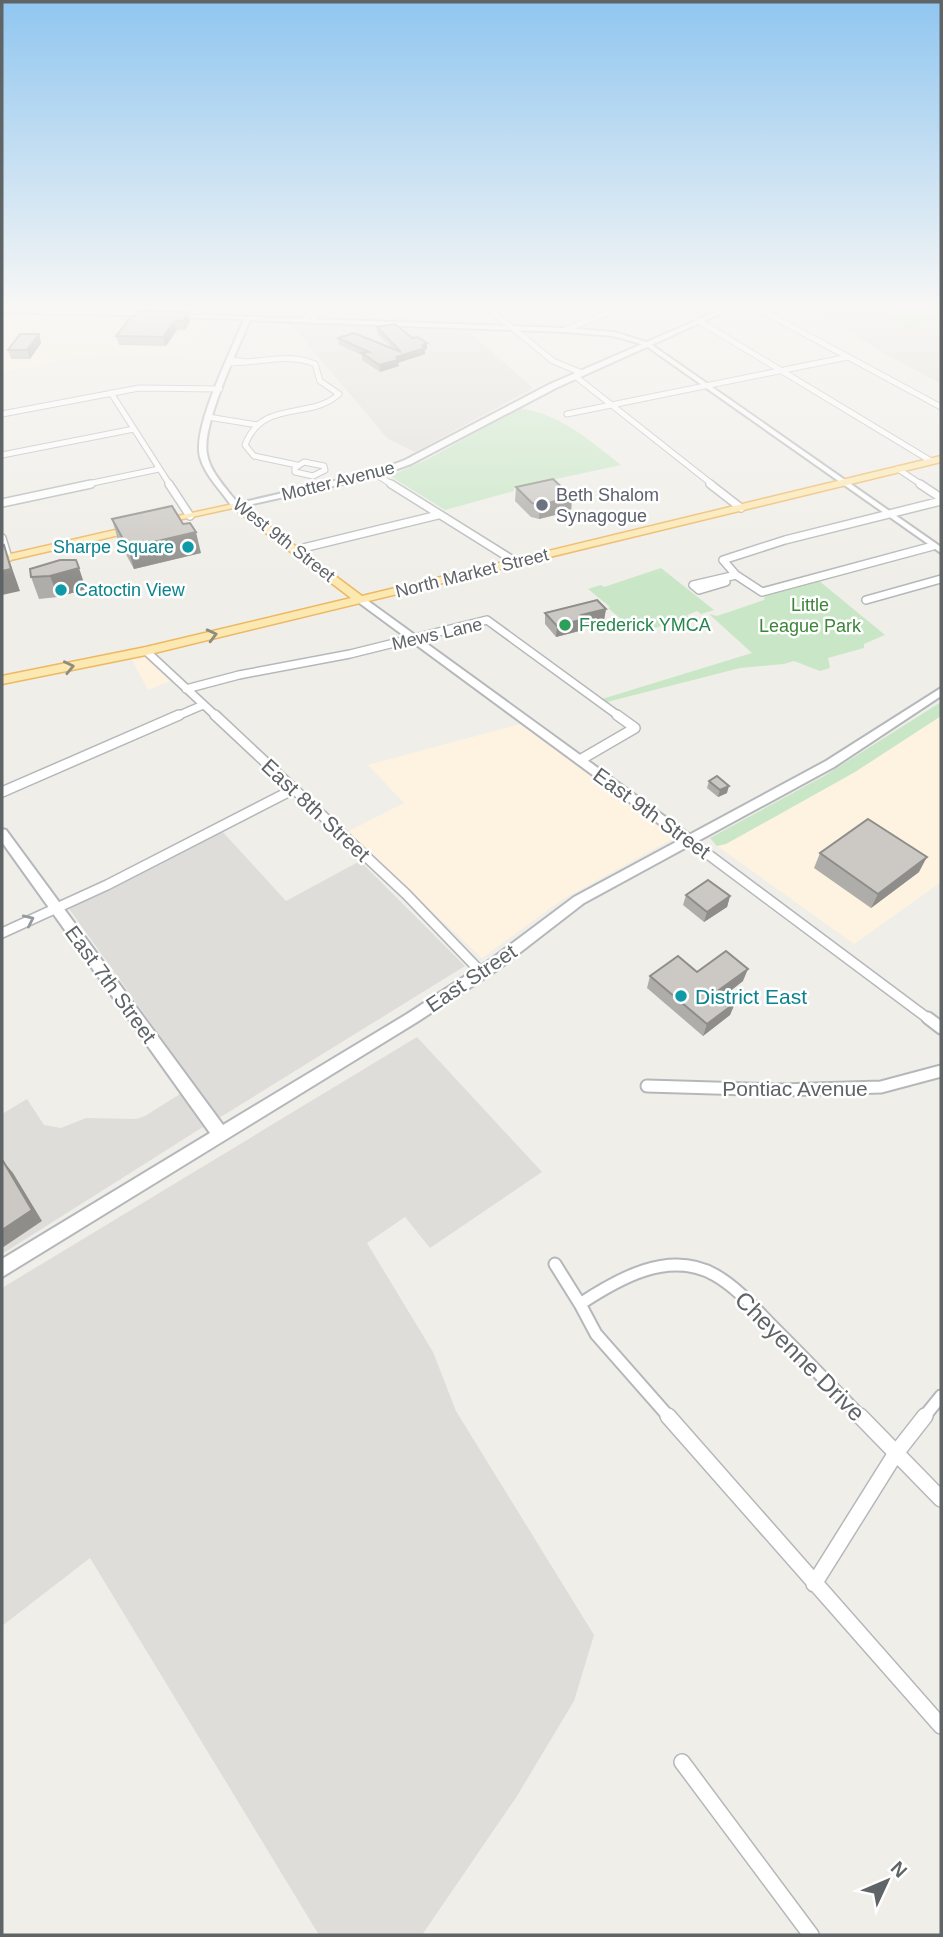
<svg xmlns="http://www.w3.org/2000/svg" width="943" height="1937" font-family="Helvetica,sans-serif">
<style>
.commercial{fill:#fdf3e0}
.industrial{fill:#dfddda}
.education{fill:#e3dfd9}
.green{fill:#c9e7c6}
.lines{fill:none;stroke-linecap:round;stroke-linejoin:round}
.minor-far4-casing{stroke:#b5b8bb;stroke-width:7}
.minor-far3-casing{stroke:#b5b8bb;stroke-width:10}
.minor-far2-casing{stroke:#b5b8bb;stroke-width:12}
.minor-far1-casing{stroke:#b5b8bb;stroke-width:15}
.minor-casing{stroke:#b5b8bb;stroke-width:18}
.tertiary-casing{stroke:#b5b8bb;stroke-width:4}
.secondary-casing{stroke:#b4b8bb;stroke-width:4}
.primary-casing{stroke:#edb864;stroke-width:3}
.minor-far4{stroke:#fff;stroke-width:5}
.minor-far3{stroke:#fff;stroke-width:7}
.minor-far2{stroke:#fff;stroke-width:9}
.minor-far1{stroke:#fff;stroke-width:11}
.minor{stroke:#fff;stroke-width:15}
.tertiary{fill:#fff;fill-rule:evenodd}
.secondary{fill:#fff;fill-rule:evenodd}
.primary{fill:#fce8b1;fill-rule:evenodd}
.wall{fill:#afada9}
.shaded-wall{fill:#8f8d89}
.building{fill:#ccc9c4;stroke:#8f8d89;stroke-width:2}
.oneway{stroke:#8e8c7d}
.oneway2{stroke:#979a9c}
.worship-dot{fill:#6b7280;stroke:#fff;stroke-width:2.5}
.culture-dot{fill:#0f9aa8;stroke:#fff;stroke-width:2.5}
.leisure-dot{fill:#2e9e5b;stroke:#fff;stroke-width:2.5}
.labels{text-anchor:middle;dominant-baseline:central;stroke-width:5;stroke-linejoin:round;paint-order:stroke}
.far-street-label{font-size:18px;fill:#5f6467;stroke:#fff}
.far-worship-label{font-size:18px;fill:#5b616d;stroke:#fff;text-anchor:start}
.far-culture-label{font-size:18px;fill:#0d838f;stroke:#fff;text-anchor:end}
.far-park-label{font-size:18px;fill:#3d8539;stroke:#fff}
.far-leisure-label{font-size:18px;fill:#27864d;stroke:#fff;text-anchor:start}
.street-label{font-size:21px;fill:#5f6467;stroke:#fff}
.culture-label{font-size:21px;fill:#0d838f;stroke:#fff;text-anchor:start}
.near-street-label{font-size:24px;fill:#5f6467;stroke:#fff}
</style>
<rect width="100%" height="100%" fill="#f0eee8"/>
<!-- commercial -->
<path class="commercial" d="M4 313 205 319 187 353 79 357 2 372V315Z
M143 655 170 681 148 690 131 658Z
M941 716V882L854 944 717 846 726 844 855 772Z
M524 723 676 837 563 899 482 958 347 832 404 803 368 765Z"/>
<!-- industrial -->
<path class="industrial" d="M221 830 286 901 360 861 465 966 219 1118 67 906Z
M417 1037 542 1172 430 1248 405 1217 367 1243 433 1352 456 1411 594 1635 574 1701 517 1796 422 1935H319L90 1558 2 1626V1288Z
M180 1094 203 1127 2 1254V1114L27 1099 44 1125 61 1128 86 1118 136 1119 145 1116Z"/>
<!-- education -->
<path class="education" d="M810 308H941V384L884 353Z
M288 321 466 329 533 388 415 452 388 439Z"/>
<!-- green -->
<path class="green" d="M920 308H941V323L907 329 880 315Z
M519 408C561 414 589 440 621 465L514 488V491L445 510 390 476 430 458Z
M661 568 714 610 701 614 697 611 687 615 690 618 637 633 608 608 610 607 588 589 601 585 604 587Z
M818 580 885 635 864 644V648L828 658 830 668 820 671 794 661 784 664 740 668 607 702 602 699 752 653 709 614 717 616 764 600 765 595Z
M941 702V716L855 772 726 844 717 846 710 838 824 776Z"/>
<g class="lines">
<!-- minor-far4 casing -->
<g class="minor-far4-casing">
<path id="minor-far4" d="M488 308 553 361 582 373
M757 308 941 407
M144 309 147 308
M401 309 411 312 402 315 396 313Z
M306 319 311 312 315 315 313 320
M699 321 931 461
M565 330 620 308
M247 362C270 360 293 354 315 364L320 381 339 394C310 421 263 398 245 445L254 456 297 465
M231 363 247 362 232 360
M575 376 713 485
M111 393 170 485
M2 414 139 388 220 389
M567 414 848 357
M208 417 258 425
M2 455 134 429
M304 462 324 466 325 470 313 476 295 472V468Z
M898 469 922 485
M375 474 393 485
M83 485 159 469"/>
</g>
<!-- minor-far3 casing -->
<g class="minor-far3-casing">
<path id="minor-far3" d="M169 484 190 516
M391 484 516 562
M710 484 741 508
M920 484 941 498
M2 503 91 484
M2 538 8 558
M933 546 762 592 736 575 723 560 785 540 941 501
M295 550 438 515
M725 578 726 582 699 590 693 585 736 575
M866 600 941 579
M146 651 217 717
M186 689 239 675 350 654 487 620 620 717
M175 717 203 705"/>
</g>
<!-- minor-far2 casing -->
<g class="minor-far2-casing">
<path id="minor-far2" d="M215 715 406 894 482 973
M580 760 635 728 617 715
M2 792 179 715
M689 840 930 1020
M2 933 107 885 294 789"/>
</g>
<!-- minor-far1 casing -->
<g class="minor-far1-casing">
<path id="minor-far1" d="M928 1018 941 1028
M647 1086 780 1090 881 1087 941 1071
M555 1264 580 1304
M669 1417 596 1334 580 1304C618 1279 669 1249 715 1275 738 1288 756 1310 775 1329 804 1358 833 1388 861 1417
M924 1417 941 1396"/>
</g>
<!-- minor casing -->
<g class="minor-casing">
<path id="minor" d="M668 1416 941 1726
M860 1416 941 1499
M814 1584 896 1453 925 1416
M682 1762 811 1935"/>
</g>
<!-- tertiary casing -->
<g class="tertiary-casing">
<path id="tertiary" d="M2 308 155 312 158 314 155 316 2 312Z
M171 314 565 328 614 332 649 343 941 547V553L645 345 613 336 565 332 250 320C238 349 201 426 207 454 210 473 228 490 239 505L232 507C222 491 205 476 200 457 192 427 232 350 244 319L173 317Z
M358 598H364L693 837 694 840 693 843H685L358 602Z"/>
</g>
<!-- secondary casing -->
<g class="secondary-casing">
<path id="secondary" d="M725 308H733L556 388 411 464 378 476 235 508 231 505 373 472 405 460 550 384Z
M941 688V696L834 767 584 903 500 968 417 1022 2 1277V1259L210 1133 2 842V829L6 830 223 1125 407 1014 490 960 574 897 826 761Z"/>
</g>
<!-- primary casing -->
<g class="primary-casing">
<path id="primary" d="M941 456V462L146 655 2 684V676L146 647 351 598 233 508 155 525 154 523 159 520 238 503 362 596Z
M137 525 142 528 141 530 2 562V556Z"/>
</g>
<!-- minor-far4 -->
<use href="#minor-far4" class="minor-far4"/>
<!-- minor-far3 -->
<use href="#minor-far3" class="minor-far3"/>
<!-- minor-far2 -->
<use href="#minor-far2" class="minor-far2"/>
<!-- minor-far1 -->
<use href="#minor-far1" class="minor-far1"/>
<!-- minor -->
<use href="#minor" class="minor"/>
<!-- tertiary -->
<use href="#tertiary" class="tertiary"/>
<!-- secondary -->
<use href="#secondary" class="secondary"/>
<!-- primary -->
<use href="#primary" class="primary"/>
</g>
<!-- wall -->
<path class="wall" d="M132 316 190 321 185 330H177L166 346 119 345 116 336Z
M377 327 427 343V349L425 350V354L398 363 399 366 380 372 362 360V355L339 345 338 338 392 348 377 333Z
M39 334 41 343 30 359H11L8 350Z
M516 487 572 497 571 511 539 519 531 517 515 501Z
M112 519 201 553 134 569 118 540Z
M30 569 86 589 58 597 39 599 31 577Z
M606 609 604 620 584 625 583 630 556 637 545 624V613Z
M709 781 727 793 718 797 707 788Z
M820 853 919 872 871 908 814 868Z
M686 895 730 896 727 907 704 922 683 905Z
M697 972 743 981 725 995 735 1003 730 1015 703 1036 647 988 650 976Z"/>
<!-- shaded-wall -->
<path class="shaded-wall" d="M188 312 190 321 185 330 183 321Z
M175 320 177 330 166 346 163 337Z
M39 334 41 343 30 359 27 350Z
M427 343V349L425 350V354L398 363 399 366 380 372 379 365Z
M572 497 571 511 539 519 540 505Z
M196 532 201 553 134 569 128 548Z
M4 545 20 591 2 595V571Z
M79 568 86 589 58 597 50 576Z
M606 609 604 620 584 625 583 630 556 637 557 626 581 615Z
M729 786 727 793 718 797 720 790Z
M927 857 919 872 871 908 878 894Z
M730 896 727 907 704 922 707 912Z
M748 969 743 981 715 1003 719 990Z
M735 1003 730 1015 703 1036 707 1024Z
M3 1161 13 1173 42 1221 2 1248Z"/>
<!-- building -->
<path class="building" d="M140 311 188 312 183 321 175 320 163 337 116 336 132 316H136Z
M395 324 412 338 417 337 427 343 422 345 425 348 396 357 398 360 379 365 362 353 369 352 338 338 354 333 401 352 377 327Z
M20 334H39L27 350H8Z
M553 479 572 497 540 505 532 503 516 487Z
M172 506 183 524 190 523 196 532 128 548 112 519Z
M4 545 11 569 2 571V546Z
M60 560H76L79 568 50 576 31 577 30 569Z
M597 600 606 609 581 615 584 619 557 626 545 613Z
M717 776 729 786 720 790 709 781Z
M868 819 927 857 878 894 820 853Z
M708 880 730 896 707 912 686 895Z
M726 951 748 969 719 990 735 1003 707 1024 650 976 678 956 697 972Z
M3 1161 32 1210 2 1230V1162Z"/>
<!-- one-way arrows -->
<defs><path id="oneway-chevron" d="M-2-3.5L2.5 0L-2 3.5" fill="none" stroke-width="1.6" stroke-linecap="round" stroke-linejoin="round" transform="scale(1.75)"/></defs>
<g class="oneway">
<use href="#oneway-chevron" transform="translate(212 635) rotate(-14)"/>
<use href="#oneway-chevron" transform="translate(69 667) rotate(-12)"/>
</g>
<use class="oneway2" href="#oneway-chevron" transform="translate(29 920) rotate(-25)"/>
<!-- sky -->
<linearGradient id="sky" x2="0" y2="1"><stop stop-color="#90c6f0"/><stop offset="0.53" stop-color="#f8f7f5"/><stop offset="1" stop-color="#f8f7f5" stop-opacity="0"/></linearGradient>
<rect width="943" height="579" fill="url(#sky)"/>
<!-- markers -->
<circle class="worship-dot" cx="542" cy="505" r="7"/>
<g class="culture-dot">
<circle cx="188" cy="547" r="7"/>
<circle cx="61" cy="590" r="7"/>
<circle cx="681" cy="996" r="7"/>
</g>
<circle class="leisure-dot" cx="565" cy="625" r="7"/>
<g class="labels">
<!-- far-street labels -->
<g class="far-street-label">
<text transform="translate(338 481) rotate(-14)">Motter Avenue</text>
<text transform="translate(284 540) rotate(38)">West 9th Street</text>
<text transform="translate(472 573) rotate(-14)">North Market Street</text>
<text transform="translate(437 634) rotate(-13)">Mews Lane</text>
</g>
<!-- far-worship labels -->
<g class="far-worship-label">
<text x="556" y="495">Beth Shalom<tspan x="556" dy="21">Synagogue</tspan></text>
</g>
<!-- far-culture labels -->
<g class="far-culture-label">
<text x="174" y="547">Sharpe Square</text>
<text x="75" y="590" text-anchor="start">Catoctin View</text>
</g>
<!-- far-park labels -->
<g class="far-park-label">
<text x="810" y="605">Little<tspan x="810" dy="21">League Park</tspan></text>
</g>
<!-- far-leisure labels -->
<g class="far-leisure-label">
<text x="579" y="625">Frederick YMCA</text>
</g>
<!-- street labels -->
<g class="street-label">
<text transform="translate(316 810) rotate(43)">East 8th Street</text>
<text transform="translate(652 813) rotate(36)">East 9th Street</text>
<text transform="translate(471 978) rotate(-34)">East Street</text>
<text transform="translate(111 984) rotate(54)">East 7th Street</text>
<text x="795" y="1088">Pontiac Avenue</text>
</g>
<!-- culture labels -->
<g class="culture-label">
<text x="695" y="996">District East</text>
</g>
<!-- near-street labels -->
<g class="near-street-label">
<text transform="translate(800 1356) rotate(45)">Cheyenne Drive</text>
</g>
</g>
<!-- border -->
<rect width="943" height="1937" fill="none" stroke="#5f6467" stroke-width="7"/>
<!-- north arrow -->
<g transform="translate(887 1881) rotate(46)" stroke="#ffffff" stroke-width="5" paint-order="stroke">
<path d="M0-5L12 26L0 18L-12 26Z" fill="#5f6467"/>
<text y="-10" font-size="19" font-weight="bold" text-anchor="middle" fill="#5f6467">N</text>
</g>
</svg>
